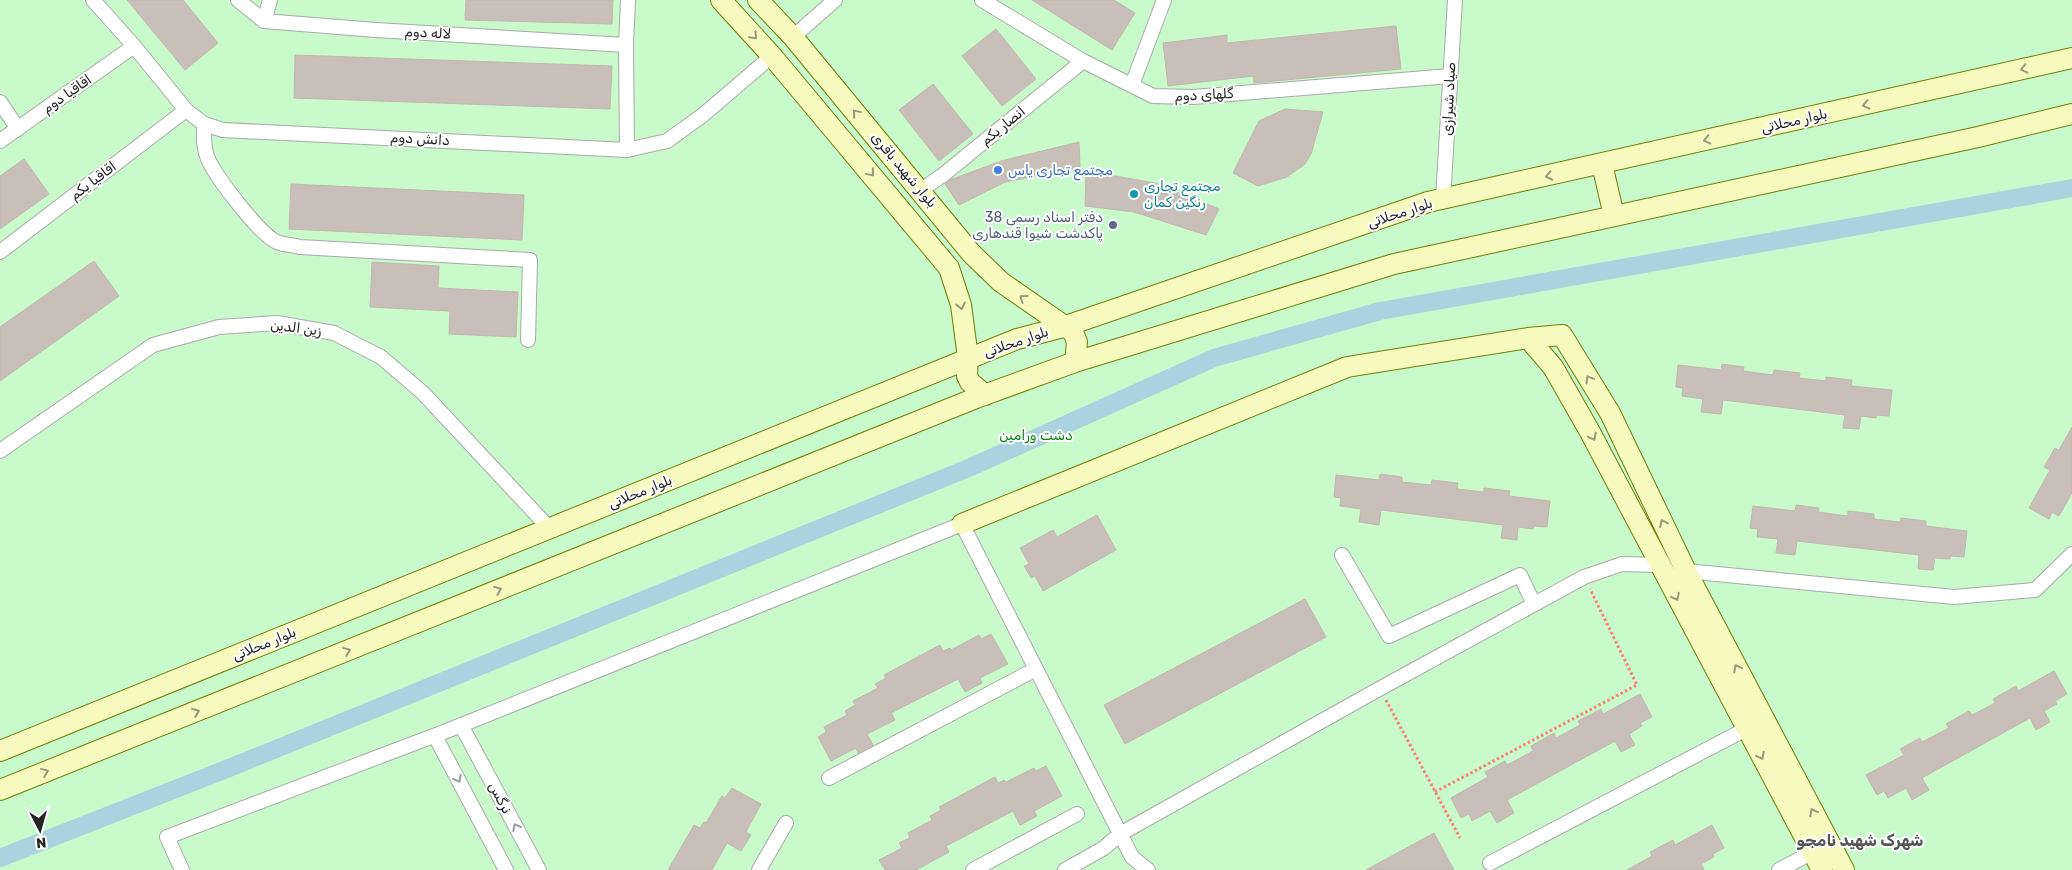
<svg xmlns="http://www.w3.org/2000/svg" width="2072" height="870" font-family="Rubik,Cairo,sans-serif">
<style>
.park{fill:#c8facc}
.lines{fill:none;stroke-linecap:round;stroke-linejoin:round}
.canal{stroke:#aad3df;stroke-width:18}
.building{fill:#c7bfb8;stroke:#c4b6ab}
.street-casing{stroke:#a9a9a9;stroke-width:16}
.secondary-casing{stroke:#707d05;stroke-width:22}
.path{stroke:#fa8072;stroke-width:3;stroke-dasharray:2.5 2.5;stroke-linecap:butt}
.street{stroke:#fff;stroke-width:14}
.secondary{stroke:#f7fabf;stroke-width:20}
.oneway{stroke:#979978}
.oneway2{stroke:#9c9c9c}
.shop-dot{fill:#3f7fe0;stroke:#fff;stroke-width:2}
.culture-dot{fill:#0f9aa8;stroke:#fff;stroke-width:2}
.service-dot{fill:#5c6f8a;stroke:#fff;stroke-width:2}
.labels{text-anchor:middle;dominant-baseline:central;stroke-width:4;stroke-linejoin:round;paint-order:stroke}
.street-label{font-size:14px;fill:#222;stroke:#fff}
.shop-label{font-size:14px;fill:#366cbe;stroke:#fff;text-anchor:start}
.culture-label{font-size:14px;fill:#0d838f;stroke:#fff;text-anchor:start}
.service-label{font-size:14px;fill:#4e5e75;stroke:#fff;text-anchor:end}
.park-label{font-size:14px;fill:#0c8416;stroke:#fff}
.quarter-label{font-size:16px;font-weight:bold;fill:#555;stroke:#fff}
</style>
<rect width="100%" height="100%" fill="#f2efe9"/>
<!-- park -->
<path class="park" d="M0 0H2072V870H0Z"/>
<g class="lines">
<!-- canal -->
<path class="canal" d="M0 858 234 766 971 467 1214 358 1380 311 2072 188"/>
</g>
<!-- building -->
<path class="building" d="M127 0H183L218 43 185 70Z
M466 0H613L612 24 465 20Z
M1032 0H1114L1135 13 1112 50Z
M1396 26 1401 69 1254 83 1253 76 1168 86 1163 43 1227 35V43Z
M996 29 1036 79 1002 106 962 56Z
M295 55 612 66 610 109 294 98Z
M933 84 973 134 939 161 899 110Z
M1285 109 1323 112 1311 154 1305 164 1287 177 1258 186 1233 173 1259 121Z
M1079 142 1080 168 1005 182 959 205 945 184 950 180 1001 161Z
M24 159 49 194 0 229V176Z
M1086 171 1155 183 1219 209 1206 235 1134 212 1085 206Z
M291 184 524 195 522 240 289 229Z
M94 261 119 296 0 381V327Z
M372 262 439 266 438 288 518 292 516 337 449 334 450 311 370 307Z
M1722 364 1744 367 1743 371 1773 375 1774 370 1800 373 1799 378 1826 381V377L1852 380 1851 386 1892 390 1889 416 1876 415V418L1861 416 1859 429 1843 428 1845 415 1723 400 1721 414 1701 412 1703 399 1682 396 1683 388 1676 387 1678 365 1721 370Z
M2072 427V493L2059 516 2052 512 2049 519 2029 508 2050 470 2044 467 2055 448 2059 450Z
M1380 474 1402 477V482L1431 485 1432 480 1458 483 1457 489 1484 492V488L1510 491 1509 496 1550 501 1547 527 1534 526 1533 529 1518 527 1517 540 1501 538 1503 525 1381 510 1379 525 1359 522 1361 509 1340 506 1341 498 1334 497 1336 475 1379 480Z
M1796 505 1819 508 1818 512 1848 516V511L1874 514V519L1900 522 1901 518 1926 521V526L1967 531 1964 557 1950 556V559L1935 558 1933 570 1918 569 1919 555 1797 541 1795 555 1776 553 1778 539 1757 537 1758 529 1750 528 1753 506 1795 511Z
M1097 515 1116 550 1043 591 1035 576 1031 578 1024 566 1029 564 1020 548 1053 530 1057 537Z
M1305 599 1326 637 1125 744 1104 705Z
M991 634 1008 664 980 678 982 683 965 692 958 679 891 713 895 720 867 734 873 745 858 753 856 748 831 761 818 737 826 732 824 727 847 715 845 711 855 705 853 701 878 688 875 684 886 678 884 675 940 645 943 651 950 648 951 650 979 635 981 639Z
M2054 671 2067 694 2055 701 2057 704 2044 711 2050 722 2036 730 2030 718 1922 778 1929 790 1912 800 1906 788 1888 798 1884 791 1877 795 1866 775 1904 755 1900 749 1920 738 1922 742 1949 728 1946 724 1969 711 1972 715 1995 703 1993 699 2016 686 2018 691Z
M1640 694 1652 717 1640 723 1642 726 1629 734 1635 745 1621 752 1615 741 1507 800 1514 813 1497 823 1490 811 1472 821 1469 814 1461 818 1451 798 1488 777 1485 772 1505 761 1507 765 1533 751 1531 746 1554 733 1556 738 1580 725 1578 721 1601 709 1603 714Z
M1046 766 1062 796 1034 811 1037 816 1020 825 1013 811 946 846 949 852 916 870H885L879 860 902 848 899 843 910 838 908 833 932 820 930 816 941 810 939 807 995 777 998 783 1004 780 1006 782 1034 768 1036 771Z
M732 788 761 804 746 832 751 835 741 851 727 843 712 870H668L694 825 700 828 704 822 706 823 722 796 725 798Z
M1712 825 1724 848 1713 854 1714 857 1701 864 1704 870H1627L1652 856 1650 852 1673 840 1675 845Z
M1434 833 1454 870H1366Z"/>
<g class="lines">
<!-- street casing -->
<g class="street-casing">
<path id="street" d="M93 0 134 46 186 110 204 124 223 130 627 150 667 141 703 115 772 56
M238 0 264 21 376 30 626 45
M982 0 1083 61 1153 96 1193 97 1450 76
M264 21 270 0
M793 37 835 0
M1132 85 1164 0
M0 102 18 129
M204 124C204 136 203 148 208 159 216 177 260 235 277 242 284 245 293 245 300 247L530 260 528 340
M0 141 134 46
M627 150 626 45 628 0
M921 190 943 175 1083 61
M1443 199 1455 0
M0 252 186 110
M0 451 153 345 219 327 277 323 334 333 381 357 423 393 550 529
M1342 555 1389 636 1520 575 1534 604
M1686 571 1954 597 2035 590 2072 554
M461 725 539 870
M435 736 506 870
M829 778 1036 669
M1490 863 1746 729
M182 870 167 837 444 732 962 524 1132 857 1148 870
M759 870 786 823
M973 870 1077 814
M1065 870 1104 848 1120 834 1379 689 1584 577 1622 564 1659 565
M1779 870 1813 852"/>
</g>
<!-- secondary casing -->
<g class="secondary-casing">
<path id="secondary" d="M721 0 772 56 949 268 961 305 968 358 967 376 970 382 985 395
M758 0 793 37 971 253 1001 282 1073 332 1077 342 1075 362
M1602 164 1614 216
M1528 338 1553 367 1590 432 1822 870
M962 524 1347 367 1528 338 1562 335 1610 413 1686 571 1844 870
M0 751 1017 339 1063 327 1428 202 2072 58
M0 790 976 398 1075 362 1394 264 1978 137 2072 114"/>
</g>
<!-- path -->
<path class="path" d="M1386 700 1460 838
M1435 792 1637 685 1590 589"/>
<!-- street -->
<use href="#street" class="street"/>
<!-- secondary -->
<use href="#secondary" class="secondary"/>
</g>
<!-- one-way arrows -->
<defs><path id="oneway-chevron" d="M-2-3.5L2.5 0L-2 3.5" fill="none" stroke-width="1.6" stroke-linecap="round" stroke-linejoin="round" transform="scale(1.25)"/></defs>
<g class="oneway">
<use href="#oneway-chevron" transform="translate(754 36) rotate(47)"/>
<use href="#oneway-chevron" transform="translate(2024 69) rotate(167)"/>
<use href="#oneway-chevron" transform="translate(1866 105) rotate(167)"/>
<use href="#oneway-chevron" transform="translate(856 113) rotate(-130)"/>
<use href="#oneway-chevron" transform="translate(1707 140) rotate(167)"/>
<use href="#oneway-chevron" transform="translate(871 173) rotate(50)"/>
<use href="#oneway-chevron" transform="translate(1549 176) rotate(168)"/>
<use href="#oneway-chevron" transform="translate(1023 298) rotate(-144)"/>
<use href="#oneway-chevron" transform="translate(961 306) rotate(78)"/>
<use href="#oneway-chevron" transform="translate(1589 379) rotate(-121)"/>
<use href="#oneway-chevron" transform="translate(1593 437) rotate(62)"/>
<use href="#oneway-chevron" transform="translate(1663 523) rotate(-116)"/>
<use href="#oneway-chevron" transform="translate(498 590) rotate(-22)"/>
<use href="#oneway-chevron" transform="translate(1676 597) rotate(62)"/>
<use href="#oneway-chevron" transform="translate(347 651) rotate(-22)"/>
<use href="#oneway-chevron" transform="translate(1737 668) rotate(-118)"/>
<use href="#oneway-chevron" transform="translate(196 712) rotate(-22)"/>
<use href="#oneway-chevron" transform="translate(1761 756) rotate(62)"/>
<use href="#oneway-chevron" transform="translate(45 772) rotate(-22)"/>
<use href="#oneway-chevron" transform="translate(1813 812) rotate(-118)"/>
</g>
<g class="oneway2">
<use href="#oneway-chevron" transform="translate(458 779) rotate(62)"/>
<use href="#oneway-chevron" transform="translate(516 827) rotate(-118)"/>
</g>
<!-- markers -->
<circle class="shop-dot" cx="998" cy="170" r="5"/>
<circle class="culture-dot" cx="1134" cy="194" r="5"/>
<circle class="service-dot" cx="1113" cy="225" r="5"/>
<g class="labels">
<!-- street labels -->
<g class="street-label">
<text transform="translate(428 33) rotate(3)">لاله دوم</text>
<text transform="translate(67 94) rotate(-35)">اقاقیا دوم</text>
<text transform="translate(1204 95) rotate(-3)">گلهای دوم</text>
<text transform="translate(1449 99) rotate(-87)">صیاد شیرازی</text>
<text transform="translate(1794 121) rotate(-13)">بلوار محلاتی</text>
<text transform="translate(1003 126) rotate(-39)">انصار یکم</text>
<text transform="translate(420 139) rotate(3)">دانش دوم</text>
<text transform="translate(904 170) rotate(50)">بلوار شهید باقری</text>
<text transform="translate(93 181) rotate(-37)">اقاقیا یکم</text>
<text transform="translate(1400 213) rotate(-18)">بلوار محلاتی</text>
<text transform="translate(296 328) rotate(7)">زین الدین</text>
<text transform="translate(1016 342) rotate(-19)">بلوار محلاتی</text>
<text transform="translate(640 492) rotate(-22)">بلوار محلاتی</text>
<text transform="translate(264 644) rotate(-22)">بلوار محلاتی</text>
<text transform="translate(500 798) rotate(62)">نرگس</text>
</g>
<!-- shop labels -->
<g class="shop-label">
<text x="1008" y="170">مجتمع تجاری یاس</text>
</g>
<!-- culture labels -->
<g class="culture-label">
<text x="1144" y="186">مجتمع تجاری<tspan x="1144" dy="16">رنگین کمان</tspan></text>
</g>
<!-- service labels -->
<g class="service-label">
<text x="1103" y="217">دفتر اسناد رسمی 38<tspan x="1103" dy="16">پاکدشت شیوا قندهاری</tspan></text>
</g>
<!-- park labels -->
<g class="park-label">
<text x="1036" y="435">دشت ورامین</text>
</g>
<!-- quarter labels -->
<g class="quarter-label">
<text x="1860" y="840">شهرک شهید نامجو</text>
</g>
</g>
<!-- north arrow -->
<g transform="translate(40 830) rotate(174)" stroke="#ffffff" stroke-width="4" paint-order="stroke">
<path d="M0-4L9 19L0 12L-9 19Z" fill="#222222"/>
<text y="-8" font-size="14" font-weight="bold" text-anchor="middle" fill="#222222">N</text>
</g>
</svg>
